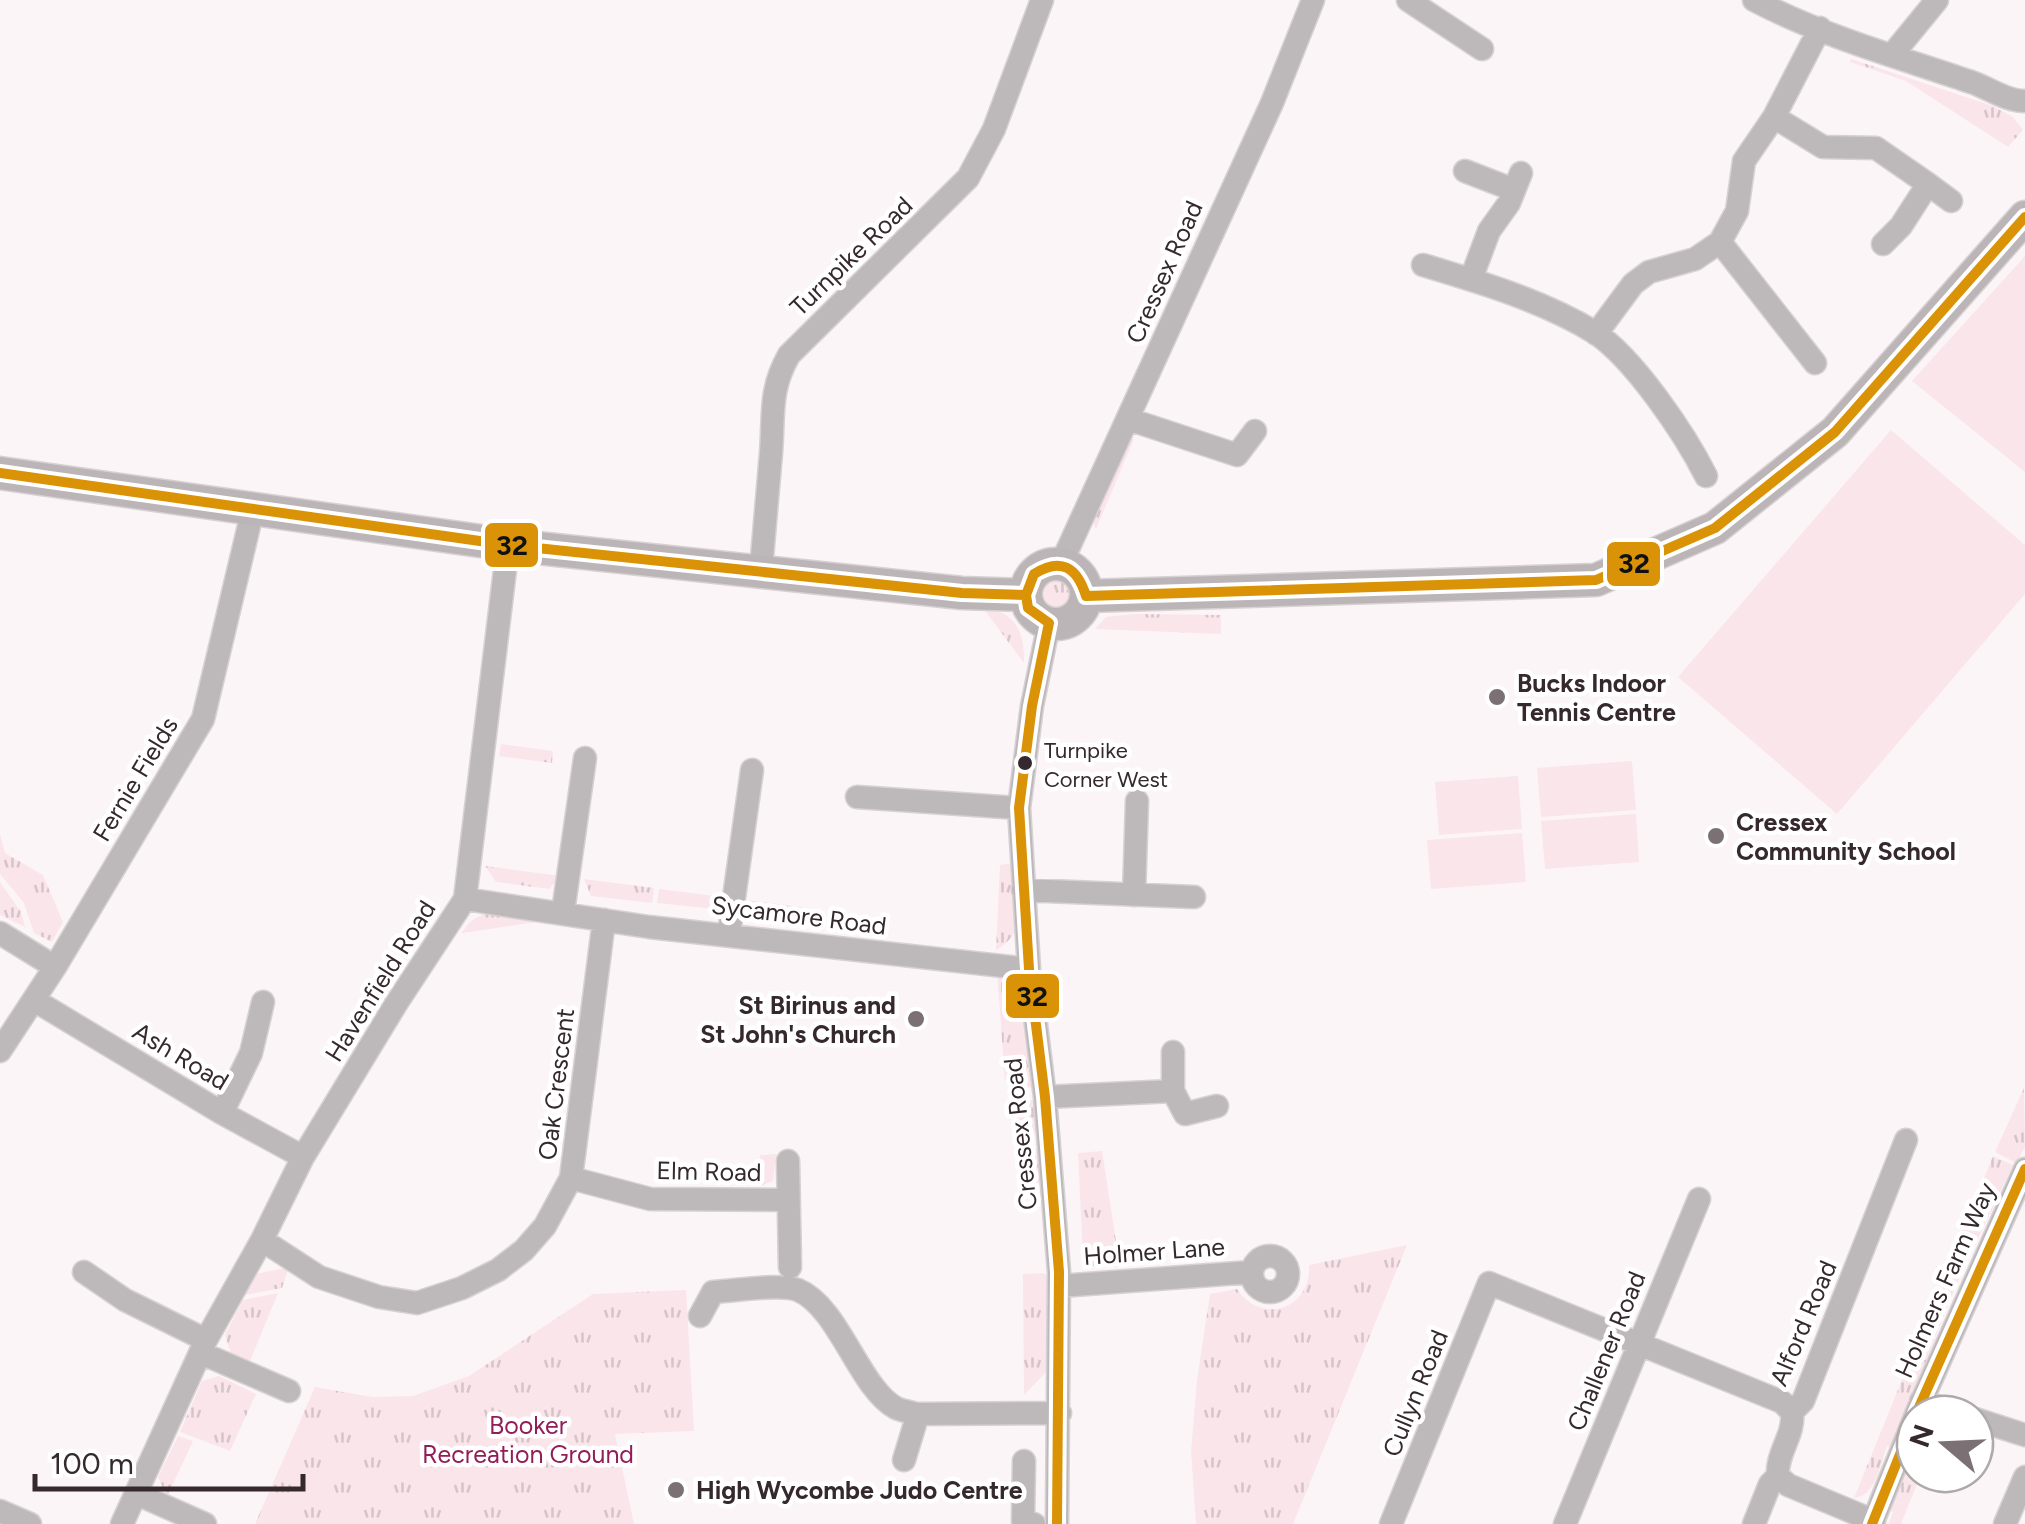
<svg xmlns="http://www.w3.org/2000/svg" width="2025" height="1524" font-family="Figtree,sans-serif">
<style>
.grass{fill:url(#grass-tufts)}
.pitch{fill:#fae5eb}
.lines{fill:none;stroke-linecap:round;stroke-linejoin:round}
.minor-casing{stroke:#d7d1d3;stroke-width:25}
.highway-casing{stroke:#d7d1d3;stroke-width:35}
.minor{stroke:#bdb9ba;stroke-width:22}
.highway{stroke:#bcb5b7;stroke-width:32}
.bus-1-casing{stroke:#fff;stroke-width:18}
.bus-1{stroke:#da9307;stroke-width:10}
.poi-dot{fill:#7b7074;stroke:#fff;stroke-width:4}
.bus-dot{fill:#35292d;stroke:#fff;stroke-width:4}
.labels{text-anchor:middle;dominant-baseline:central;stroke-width:9;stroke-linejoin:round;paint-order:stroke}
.bus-label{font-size:22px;fill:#35292d;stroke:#fff;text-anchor:start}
.street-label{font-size:25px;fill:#35292d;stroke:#fff}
.poi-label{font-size:25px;font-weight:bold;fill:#35292d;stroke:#fff;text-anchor:start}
.park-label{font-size:25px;fill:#921d57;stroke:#fff}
.line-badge{stroke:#fff;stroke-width:4}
.pale-badge-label{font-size:28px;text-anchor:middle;font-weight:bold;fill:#111}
</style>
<defs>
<pattern id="grass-tufts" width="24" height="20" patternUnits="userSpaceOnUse" patternTransform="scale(2.5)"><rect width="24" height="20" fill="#fae5eb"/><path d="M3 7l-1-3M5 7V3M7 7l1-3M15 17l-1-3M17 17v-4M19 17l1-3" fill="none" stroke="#d7c4ca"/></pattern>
</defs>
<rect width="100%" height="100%" fill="#fcf5f7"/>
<!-- grass -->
<path class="grass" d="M1851 59 1993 106 2013 117 2023 130 2008 147 1906 81 1850 62Z
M1129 438 1134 439 1096 529 1092 520Z
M1044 594a13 13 0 1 1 26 0a13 13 0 1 1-26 0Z
M983 608C1016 611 1025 633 1024 663Z
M1133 614 1221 615V634L1095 629 1106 617Z
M501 744 553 751 552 763 499 756Z
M0 834 5 853 43 875 63 922 52 942 34 933 24 903 0 874Z
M1014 863C1017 895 1030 932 996 950L1000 865Z
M485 866 560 876 549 889 496 882Z
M584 879 654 888 652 903 591 896Z
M0 882 21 912 25 927 0 915Z
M659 889 723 897 716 909 657 903Z
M748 900 810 908 808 922 763 917Z
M500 912 550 920 462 933C472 916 481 914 500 912Z
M997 970 1019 978 1035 1086 1024 1089 1005 1081Z
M2024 1088 2025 1147 2016 1163 1995 1152Z
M1037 1100 1040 1132 1017 1136 1011 1102Z
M1043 1147V1182L1028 1184 1020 1152Z
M1102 1151 1120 1267 1091 1266 1083 1256 1078 1153Z
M776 1154 773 1181 762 1185 760 1155Z
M1993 1156 2013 1165 1956 1285 1892 1447 1887 1446C1880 1465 1876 1496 1854 1498Z
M1407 1245 1293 1524H1196L1191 1451 1197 1380 1210 1294 1237 1289C1261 1326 1312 1309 1309 1265Z
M289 1267 282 1288 245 1295 256 1274Z
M1044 1273 1048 1276 1049 1369 1024 1395 1023 1274Z
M686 1290 694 1431 615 1434 634 1524H255L315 1387 372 1397 413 1396 469 1376 593 1294Z
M278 1293 250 1361 231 1354 225 1335 243 1300Z
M219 1376 256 1394 230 1451 180 1432 202 1381Z
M178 1436 193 1441 167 1497 158 1477Z
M1915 1443V1474H1921L1901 1524H1889L1893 1512 1889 1510Z"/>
<!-- pitch -->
<path class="pitch" d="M2025 256V472L1912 381Z
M1891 430 2025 545V594L1837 814 1678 677Z
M1632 761 1636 810 1541 817 1537 768Z
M1518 776 1522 829 1439 835 1435 782Z
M1636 814 1639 862 1545 869 1541 821Z
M1522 833 1526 882 1431 889 1427 840Z"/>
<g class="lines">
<!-- minor casing -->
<g class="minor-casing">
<path id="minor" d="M1408 0 1482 49
M1754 0C1822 36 1901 58 1974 83 1990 89 2007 101 2025 101
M1892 55 1937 0
M1774 117 1823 147 1876 148 1928 184 1901 226 1883 244
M1465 171 1514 190
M1928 184 1951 201
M1720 242 1815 363
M1423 265C1480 282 1543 301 1594 332 1633 357 1685 434 1706 476
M1471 279 1489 231 1509 203 1521 173
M1596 334 1633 284 1649 272 1695 259 1720 242 1737 211 1744 161 1774 117 1820 28
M1128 419 1237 455 1255 431
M1061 564 1272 103 1313 0
M761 569C764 530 768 492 771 453 774 414 769 390 789 355L968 178 994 129 1042 0
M1049 623 1032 706 1019 808 1029 969 1045 1097 1059 1272 1057 1524
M857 797 1019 808
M1023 890 1194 897
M1134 895 1137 801
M465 899 649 927 1029 969
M563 912 585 758
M0 933 55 967
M729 933 752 770
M34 1000 222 1113 303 1157
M0 1051 55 967 203 719 253 509
M1173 1052V1091L1185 1114 1217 1106
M1045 1097 1173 1091
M222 1113 251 1053 263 1002
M788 1161 790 1267
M571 1178 650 1199 787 1200
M262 1240 319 1277 379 1297 417 1303 462 1288 498 1270 524 1250 545 1226 571 1178 604 920
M1252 1274a18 18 0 1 1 36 0a18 18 0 1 1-36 0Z
M84 1272 125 1300 206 1340
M1060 1286 1252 1272
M700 1316 713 1292C735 1291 779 1283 798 1290 839 1307 859 1388 896 1408 902 1411 911 1412 918 1414L1060 1413
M201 1353 289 1391
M1921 1401 1961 1414
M1916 1414 2025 1169
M1975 1419 2025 1435
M904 1460 918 1414
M1024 1461 1023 1521 1034 1524
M1778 1476 1788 1485 1874 1521
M137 1494 205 1524
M0 1511 30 1524
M122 1524 206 1340 262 1240 303 1157 396 1004 465 899 508 545
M1391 1524 1489 1283 1782 1402 1792 1412
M1565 1524 1699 1199
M1754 1524 1770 1484 1778 1476C1776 1453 1795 1435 1792 1412L1803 1401 1906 1140
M1872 1524 1915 1417
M2005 1524 2025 1477"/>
</g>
<!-- highway casing -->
<g class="highway-casing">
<path id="highway" d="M0 473 508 545 962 593 1026 595
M1026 594a30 30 0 1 1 60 0a30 30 0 1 1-60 0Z
M1086 596 1596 580 1715 528 1835 432 2025 217"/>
</g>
<!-- minor -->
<use href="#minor" class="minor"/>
<!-- highway -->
<use href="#highway" class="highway"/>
<!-- bus-1 casing -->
<g class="bus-1-casing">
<path id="bus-1" d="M0 473 508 545 962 593 1026 595
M1916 1414 2025 1169
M1057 1524 1059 1272 1045 1097 1029 969 1019 808 1032 706 1049 623 1028 608 1026 595 1034 574C1061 557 1077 567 1086 596L1596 580 1715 528 1835 432 2025 217
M1872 1524 1915 1417"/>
</g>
<!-- bus-1 -->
<use href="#bus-1" class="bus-1"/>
</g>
<!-- markers -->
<g class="poi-dot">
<circle cx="1497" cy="697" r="10"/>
<circle cx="1716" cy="836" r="10"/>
<circle cx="916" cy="1019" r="10"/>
<circle cx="676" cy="1490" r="10"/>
</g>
<circle class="bus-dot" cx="1025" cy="763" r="9"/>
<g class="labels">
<!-- bus labels -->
<g class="bus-label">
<text x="1044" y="750">Turnpike<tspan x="1044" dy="29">Corner West</tspan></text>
</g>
<!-- street labels -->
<g class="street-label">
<text transform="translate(851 256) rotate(-44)">Turnpike Road</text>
<text transform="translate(1164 272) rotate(-66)">Cressex Road</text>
<text transform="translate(135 779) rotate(-59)">Fernie Fields</text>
<text transform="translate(799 915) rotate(7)">Sycamore Road</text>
<text transform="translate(380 981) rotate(-58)">Havenfield Road</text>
<text transform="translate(181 1056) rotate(31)">Ash Road</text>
<text transform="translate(556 1084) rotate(-83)">Oak Crescent</text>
<text transform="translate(1020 1134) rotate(-96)">Cressex Road</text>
<text transform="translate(709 1171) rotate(1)">Elm Road</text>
<text transform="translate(1154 1251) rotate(-4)">Holmer Lane</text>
<text transform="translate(1945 1280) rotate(-66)">Holmers Farm Way</text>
<text transform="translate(1803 1323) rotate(-67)">Alford Road</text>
<text transform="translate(1606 1351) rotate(-68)">Challener Road</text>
<text transform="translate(1415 1393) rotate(-68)">Cullyn Road</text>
</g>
<!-- poi labels -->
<g class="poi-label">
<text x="1517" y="683">Bucks Indoor<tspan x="1517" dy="29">Tennis Centre</tspan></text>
<text x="1736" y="822">Cressex<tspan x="1736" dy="29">Community School</tspan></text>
<text x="896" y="1005" text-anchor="end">St Birinus and<tspan x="896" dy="29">St John's Church</tspan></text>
<text x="696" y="1490">High Wycombe Judo Centre</text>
</g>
<!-- park labels -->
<g class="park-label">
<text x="528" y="1425">Booker<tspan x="528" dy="29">Recreation Ground</tspan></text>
</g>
</g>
<g class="line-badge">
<rect x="483" y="521" width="57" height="48" rx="10" fill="#da9307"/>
<rect x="1605" y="540" width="57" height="48" rx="10" fill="#da9307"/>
<rect x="1004" y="972" width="57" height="48" rx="10" fill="#da9307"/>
</g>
<g class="pale-badge-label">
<text x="512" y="555">32</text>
<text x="1634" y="573">32</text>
<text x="1032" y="1006">32</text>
</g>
<!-- north arrow -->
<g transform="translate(1945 1444) rotate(289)"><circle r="48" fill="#ffffff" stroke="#aea9ab" stroke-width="2.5"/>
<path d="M0-8L18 38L0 25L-18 38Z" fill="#7b7074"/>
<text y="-15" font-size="28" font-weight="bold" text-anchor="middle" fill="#35292d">N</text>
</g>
<!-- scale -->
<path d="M35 1474v15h268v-15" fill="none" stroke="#35292d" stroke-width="5"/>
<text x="50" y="1474" font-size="30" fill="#35292d" stroke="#ffffff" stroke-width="8" paint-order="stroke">100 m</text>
</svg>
